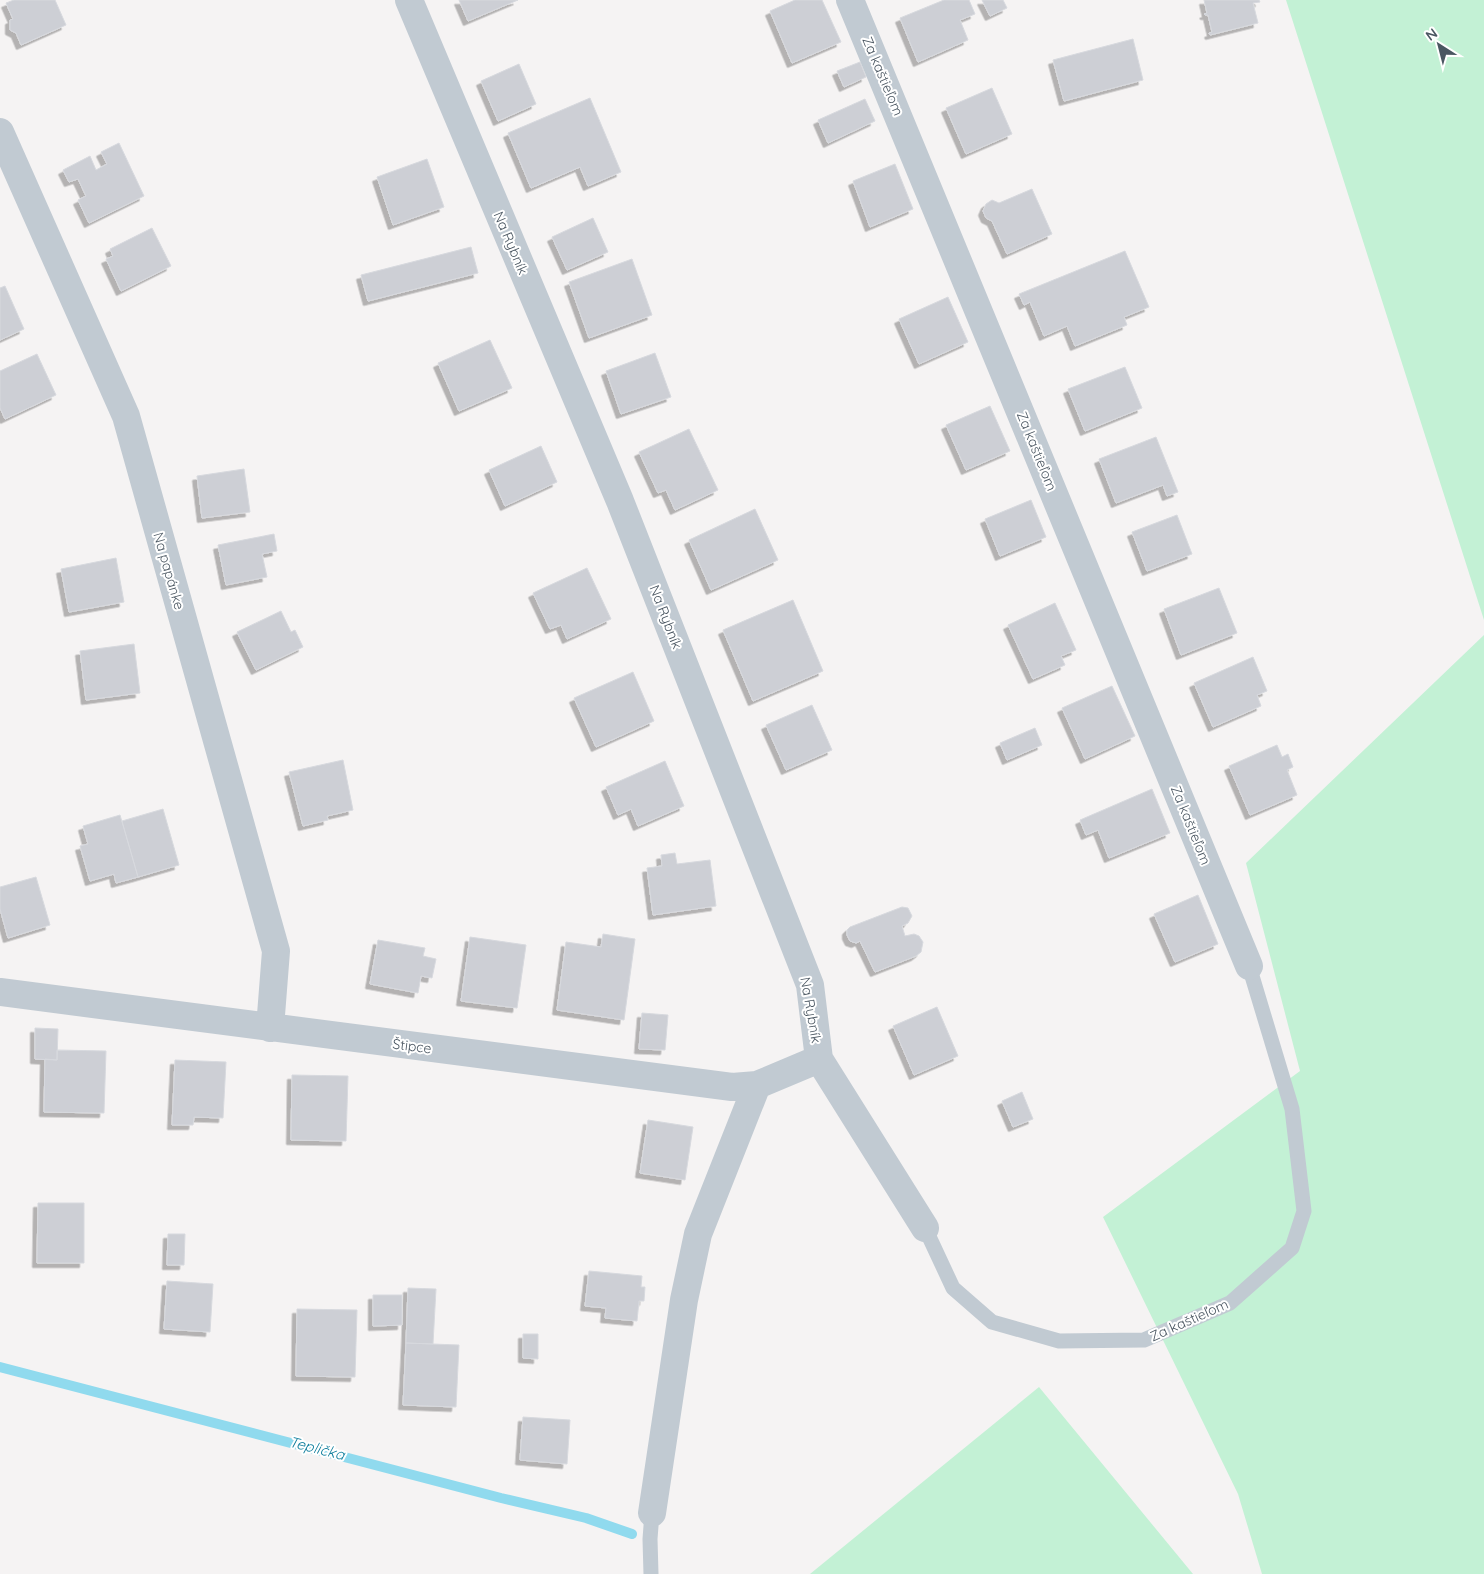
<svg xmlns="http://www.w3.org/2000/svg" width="1484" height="1574" font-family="Quicksand,sans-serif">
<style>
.green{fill:#c3f1d5}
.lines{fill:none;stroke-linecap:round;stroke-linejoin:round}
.stream{stroke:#90daee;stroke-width:10}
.building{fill:#cdcfd5;stroke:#d7d9de;filter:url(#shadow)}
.lane{stroke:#c1cad2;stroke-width:15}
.street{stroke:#c1cad2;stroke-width:28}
.labels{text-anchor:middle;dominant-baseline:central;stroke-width:4;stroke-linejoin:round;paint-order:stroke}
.street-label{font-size:14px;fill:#4a5661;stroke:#fff}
.water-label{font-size:15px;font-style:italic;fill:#0c7c9b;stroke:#fff}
</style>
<defs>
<filter id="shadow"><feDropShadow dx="-4.5" dy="4.5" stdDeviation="0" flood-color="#0004"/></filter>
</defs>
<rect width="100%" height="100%" fill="#f5f3f3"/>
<!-- green -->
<path class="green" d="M1286 0H1484V620Z
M1484 635V1574H1262L1238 1494 1103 1217 1300 1071 1246 863Z
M1039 1387 1193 1574H810Z"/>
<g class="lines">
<!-- stream -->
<path class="stream" d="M0 1367 501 1498 586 1518 632 1534"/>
</g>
<!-- building -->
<path class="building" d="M14 0H55L66 25 21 45 16 33 10 30V20L13 19 6 3Z
M459 0H518L468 21Z
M795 0H822L841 42 792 63 770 11Z
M944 0H969L975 14 960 20 968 40 918 62 900 18Z
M982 0H1003L1007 8 990 16Z
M1204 0H1259L1260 2 1253 3 1258 23 1210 35 1209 33 1212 32 1208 15H1205L1204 14 1207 13Z
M1133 39 1143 80 1064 101 1053 60Z
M860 62 866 77 844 87 837 71Z
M519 64 536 104 498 121 481 81Z
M992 88 1012 134 966 154 946 108Z
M590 98 621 172 588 186 580 167 531 188 508 133Z
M865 99 875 121 828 143 818 120Z
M119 143 144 196 89 223 78 200 86 196 78 179 69 182 63 170 90 156 96 170 107 164 101 152Z
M427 159 444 207 393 225 377 177Z
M895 164 913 209 870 227 853 181Z
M1032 189 1052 234 1007 254 992 221 986 218 983 211 986 204 992 200 999 203Z
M593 218 608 252 567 270 552 237Z
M152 228 171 266 121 291 106 259 113 256 110 249Z
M471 247 478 273 368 301 361 275Z
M1125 251 1149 307 1124 317 1127 325 1075 346 1067 326 1044 336 1030 302 1024 305 1019 294Z
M632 259 652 315 589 338 569 282Z
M5 286 24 329 0 340V288Z
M948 297 968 342 919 364 899 319Z
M490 340 512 388 459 411 438 363Z
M655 353 671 397 621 414 606 371Z
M37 354 56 395 5 419 0 408V371Z
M1125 367 1142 408 1085 431 1068 389Z
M990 406 1010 451 966 470 946 425Z
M689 429 718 490 675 510 666 490 658 493 639 452Z
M1156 437 1178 492 1167 496 1163 485 1116 503 1099 459Z
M541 446 557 482 505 506 489 470Z
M244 469 250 512 202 518 197 476Z
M1031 500 1046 537 1000 556 985 519Z
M755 509 778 560 711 590 689 540Z
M1177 515 1192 554 1147 571 1132 532Z
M274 534 277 551 262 554 267 577 226 585 218 545Z
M116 558 124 602 69 612 61 569Z
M587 568 611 619 567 639 561 625 550 629 533 593Z
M1219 588 1237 633 1181 655 1164 609Z
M793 600 823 671 753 701 723 630Z
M1055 603 1076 650 1061 656 1065 665 1033 679 1008 625Z
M281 611 291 632 295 630 303 647 256 670 237 632Z
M134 644 140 693 86 700 80 651Z
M1253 657 1267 691 1257 695 1261 706 1213 727 1194 683Z
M633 672 654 721 596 747 574 698Z
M1112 686 1135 736 1085 759 1062 708Z
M812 705 832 750 786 770 766 725Z
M1035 728 1042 745 1007 760 1000 743Z
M1277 745 1282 757 1288 754 1293 767 1287 770 1297 795 1250 815 1229 766Z
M343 760 353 810 327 816 328 820 303 826 289 772Z
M665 761 684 806 638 826 631 809 618 815 606 787Z
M1152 789 1170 833 1109 858 1098 830 1086 835 1080 820Z
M163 809 179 865 138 877 122 821Z
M120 815 138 877 116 883 114 874 90 881 80 846 88 844 83 826Z
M675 853 677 864 710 860 716 906 653 915 647 868 662 866 661 855Z
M36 877 50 925 8 938 0 909V887Z
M1198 895 1218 944 1175 962 1154 914Z
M902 907 908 908 912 916 908 923 902 926 905 936 914 934 919 936 923 942 921 952 916 956 875 972 860 941 856 943 850 941 847 935V930L850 927Z
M603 934 635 939 624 1020 557 1010 566 942 601 947Z
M470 937 526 945 517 1008 461 1001Z
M378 940 425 948 423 956 436 959 432 978 421 976 418 993 370 984Z
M937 1007 958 1056 914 1075 893 1026Z
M642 1013 668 1015 665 1050 639 1049Z
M35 1028 58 1029 57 1060 35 1059Z
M57 1050 106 1051 104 1113 44 1112 45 1059 57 1060Z
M175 1060 226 1062 223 1118 194 1117 193 1125H172Z
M292 1075 348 1076 346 1141 291 1140Z
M1022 1092 1033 1119 1013 1127 1002 1101Z
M648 1120 693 1127 685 1180 640 1173Z
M38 1203H84V1263H37Z
M168 1234H185L184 1265H167Z
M589 1271 642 1276 641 1287H645L644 1301H639L637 1321 605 1318 606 1308 585 1306Z
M167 1281 213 1284 210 1332 164 1329Z
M408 1288 436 1289 433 1344 406 1343Z
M373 1295H402V1325L373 1326Z
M297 1309 357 1310 355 1377 296 1376Z
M523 1334H538V1359L523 1358Z
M406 1343 459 1345 456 1407 403 1405Z
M523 1417 570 1420 567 1464 520 1460Z"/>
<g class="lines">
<!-- lane -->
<path class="lane" d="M925 1228 953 1288 992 1322 1059 1341 1144 1340 1230 1303 1292 1248 1304 1211 1292 1109 1249 966
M651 1574 650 1539 652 1513"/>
<!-- street -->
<path class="street" d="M409 0 620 501 810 985 819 1059 925 1228
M850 0 1249 966
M0 132 126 416 276 951 270 1028
M0 992 732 1087 757 1085 819 1059
M652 1513 684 1300 698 1234 757 1085"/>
</g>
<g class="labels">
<!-- street labels -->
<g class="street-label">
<text transform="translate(883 76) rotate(67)">Za kaštieľom</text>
<text transform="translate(511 243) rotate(67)">Na Rybník</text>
<text transform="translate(1037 451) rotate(68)">Za kaštieľom</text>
<text transform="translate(169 571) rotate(74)">Na papánke</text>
<text transform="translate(666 617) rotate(69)">Na Rybník</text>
<text transform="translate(1191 825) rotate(68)">Za kaštieľom</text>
<text transform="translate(811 1010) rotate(80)">Na Rybník</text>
<text transform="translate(412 1046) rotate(7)">Štipce</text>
<text transform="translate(1189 1320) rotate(-24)">Za kaštieľom</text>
</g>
<!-- water labels -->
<g class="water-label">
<text transform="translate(317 1448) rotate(14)">Teplička</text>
</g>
</g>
<!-- north arrow -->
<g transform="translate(1439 45) rotate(324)" stroke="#ffffff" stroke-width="4" paint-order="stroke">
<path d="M0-4L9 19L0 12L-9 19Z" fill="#4a5661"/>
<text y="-8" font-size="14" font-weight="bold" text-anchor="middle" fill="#4a5661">N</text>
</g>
</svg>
